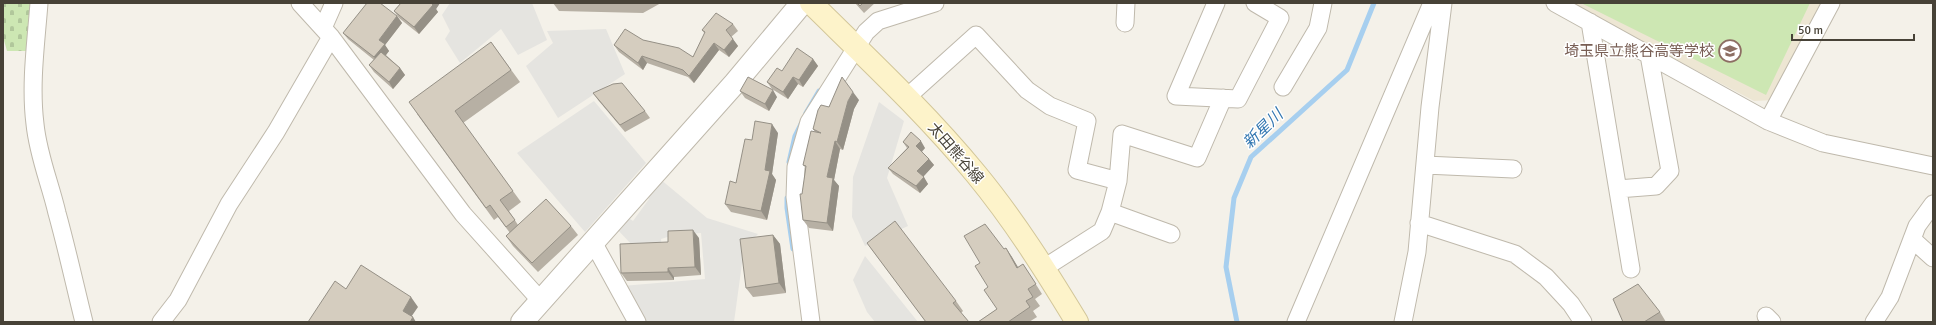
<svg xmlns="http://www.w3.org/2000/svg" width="1936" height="325" font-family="Signika,'Noto Sans JP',sans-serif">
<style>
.education{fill:#ede6d3}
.cemetery{fill:url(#cemetery-stones)}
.green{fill:#cde7b3}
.parking{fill:#e5e4e0}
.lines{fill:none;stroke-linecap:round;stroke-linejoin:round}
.stream{stroke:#a7cfef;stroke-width:5}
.minor-casing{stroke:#bfb9ac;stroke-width:19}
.tertiary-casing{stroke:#bfb9ac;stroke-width:24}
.secondary-casing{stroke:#d2c699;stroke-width:24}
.minor{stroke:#fff;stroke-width:17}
.tertiary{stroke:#fff;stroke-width:22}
.secondary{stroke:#fdf3ca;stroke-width:22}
.wall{fill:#b7b0a4}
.shaded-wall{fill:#959086}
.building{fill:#d5cdbf;stroke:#959086}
.labels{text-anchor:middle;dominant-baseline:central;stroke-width:3;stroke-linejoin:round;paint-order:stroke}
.education-label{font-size:15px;fill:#785e54;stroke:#fff;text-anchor:end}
.street-label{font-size:15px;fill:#474237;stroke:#fff}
.water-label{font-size:16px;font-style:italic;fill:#3377b1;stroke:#fff}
</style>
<defs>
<pattern id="cemetery-stones" width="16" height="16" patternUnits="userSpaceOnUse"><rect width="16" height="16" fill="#cde7b3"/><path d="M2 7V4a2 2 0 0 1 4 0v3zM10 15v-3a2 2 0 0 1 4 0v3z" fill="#b1c79b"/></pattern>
</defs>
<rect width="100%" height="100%" fill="#f4f1e9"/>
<!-- education -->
<path class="education" d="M1569 3H1823L1775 100 1754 101Z"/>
<!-- cemetery -->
<path class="cemetery" d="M3 3H33L31 51H7L3 37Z"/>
<!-- green -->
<path class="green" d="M1581 3H1810L1766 95Z"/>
<!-- parking -->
<path class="parking" d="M450 3H532L547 40 518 55 501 29 460 63 445 39 450 31 442 15Z
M606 29 625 74 558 118 526 66 553 43 547 31Z
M594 101 646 163 585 232 517 153Z
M879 102 904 121 887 178 908 226 865 246 852 217 853 177Z
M660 179 707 218 758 234 744 249 734 322H641L622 286 705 279 701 233 674 235 661 239 662 251 632 245 616 228 627 217 633 221 649 199 646 196Z
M865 256 918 322H875L867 312 853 280Z"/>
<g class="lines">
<!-- stream -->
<path class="stream" d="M806 113 819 91
M789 162 795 136 801 124
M787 198V208L793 249
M1237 322 1226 267 1234 198 1251 157 1347 70 1374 3"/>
<!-- minor casing -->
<g class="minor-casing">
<path id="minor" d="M39 3C36 43 30 84 35 124 38 155 50 183 57 213 67 249 75 286 84 322
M300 3 331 37 463 214 541 301
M1216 3 1176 96 1238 99 1280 18 1255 3
M1555 3 1768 121 1823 143 1933 166
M1590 22 1631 269
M1125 23 1126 3
M323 28 334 3
M1283 87 1318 28 1323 3
M906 98 976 35 1027 90 1050 106 1087 121 1077 170 1118 181
M1768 121 1831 3
M1425 165 1513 169
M1618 189 1656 186 1670 171 1649 55
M1110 212 1171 234
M1419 223 1515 254 1546 277 1571 304 1583 322
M1912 239 1933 258
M593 242 637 322
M1044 268 1102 231 1110 212 1118 181 1122 134 1197 158 1223 98
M1766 316 1772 322
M161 322 178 300 229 204 276 132 331 37
M811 322 795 197 796 167 809 122 866 32 878 21 935 3
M1296 322 1432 3
M1403 322 1417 252 1430 107 1443 3
M1874 322 1890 297 1917 226 1933 204"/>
</g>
<!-- tertiary casing -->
<g class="tertiary-casing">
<path id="tertiary" d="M522 322 735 83 802 3"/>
</g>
<!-- secondary casing -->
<g class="secondary-casing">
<path id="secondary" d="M811 3C867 58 926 113 976 174 1014 220 1046 271 1077 322"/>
</g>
<!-- minor -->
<use href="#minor" class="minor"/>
<!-- tertiary -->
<use href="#tertiary" class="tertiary"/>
<!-- secondary -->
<use href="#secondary" class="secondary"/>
</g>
<!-- wall -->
<path class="wall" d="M401 3H440L436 9 438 12 419 34 399 18 394 11Z
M553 3H661L643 13 559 11Z
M855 3H875L864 13Z
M397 16 402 23 385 45 389 51 386 55 400 68 405 75 393 89 374 72 369 65 374 60 348 39 343 33Z
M733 24 738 31 731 37 738 46 729 57 719 50 694 83 688 77 647 63 643 70 619 52 614 45 643 40 693 57 705 34 702 30Z
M491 42 520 82 463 123 521 202 509 211 518 225 571 226 578 235 538 272 513 246 506 236 510 233 498 217 494 220 417 114Z
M813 59 818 66 803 87 798 84 788 99 772 89 767 82 782 71Z
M740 91 777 97 769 111 745 98Z
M593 93 645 111 650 118 625 132 598 100Z
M859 100 854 109 843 150 840 149 834 180 839 186 833 231 809 228 803 220 802 194 806 168 803 165 815 132 813 129 829 107Z
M778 133 772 174 776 180 767 220 731 212 725 204 736 183 752 140Z
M903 142 925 148 922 152 929 159 934 165 923 177 928 184 920 193 893 174 888 168 907 148Z
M773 235 780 244 786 293 753 297 746 288Z
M699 238 701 275 674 277V280L627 281 621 273 668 242Z
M867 243 956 301 963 311 961 313 969 322H926Z
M1006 248 1018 267 1023 264 1042 294 1035 299 1040 306 1033 311 1037 317 1029 322H978L997 309 988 287 1004 249Z
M1660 312 1666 322H1623Z"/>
<!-- shaded-wall -->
<path class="shaded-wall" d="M431 3H440L436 9 438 12 419 34 414 27Z
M397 16 402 23 385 45 389 51 379 64 374 57 379 40Z
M733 39 738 46 729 57 724 50Z
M714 43 719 50 694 83 689 76Z
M642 56 647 63 643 70 638 63Z
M813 59 818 66 803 87 799 80Z
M400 68 405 75 393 89 389 82Z
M793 77 798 84 788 99 783 92Z
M773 90 777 97 769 111 765 104Z
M853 92 859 100 854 109 843 150 837 142 848 101Z
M772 124 778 133 772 174 776 180 767 220 761 211 765 170Z
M835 141 840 149 834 180 839 186 833 231 827 223V177Z
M921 141 925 148 920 153 916 146Z
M929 159 934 165 922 178 917 171Z
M924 177 928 184 920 193 916 186Z
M693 230 699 238 701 275 695 267Z
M773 235 780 244 786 293 779 283Z
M1006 248 1012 257 1024 278 1017 268Z
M668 268 674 277V280L668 272Z
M411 297 418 307 409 320 403 311Z
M413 317 416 322H410Z"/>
<!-- building -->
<path class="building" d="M367 3H380L397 16 379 40 385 44 374 57 343 33Z
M401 3H431L433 5 414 27 394 11Z
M857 3H863L860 6Z
M716 13 733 24 726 30 733 39 724 50 714 43 689 76 683 70 642 56 638 63 614 45 625 29 643 40 679 48 693 57 705 32 702 30Z
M491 42 511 70 455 111 513 191 500 200 515 220 506 227 490 205 486 208 409 102Z
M797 48 813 59 799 80 793 77 783 92 767 82 777 68 782 71Z
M381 52 400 68 389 82 369 65Z
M748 77 773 90 765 104 740 91Z
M842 77 853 92 848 101 837 142 835 141 827 177 833 178 827 223 803 220 800 194H802L806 166 803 165 811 131 821 133 813 129 818 110 821 105 829 107Z
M622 83 645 111 620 125 593 93 613 84Z
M755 121 772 124 765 170 770 171 761 211 725 204 730 181 736 183 745 139 752 140Z
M911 132 921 141 916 146 929 159 917 171 924 177 916 186 888 168 909 147 903 142Z
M546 199 571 226 532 263 506 236Z
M895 221 956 301 953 303 969 322H926L867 243Z
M985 224 1004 249 1006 248 1017 268 1023 264 1036 284 1028 289 1033 297 1026 301 1030 307 1008 322H978L997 309 984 290 988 287 975 266 980 263 964 236Z
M693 230 695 267 668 268V272L621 273 620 244 668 242V231Z
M773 235 779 283 746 288 740 239Z
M361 265 411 297 403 311 413 317 410 322H308L335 281 346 289Z
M1638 284 1660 312 1644 322H1623L1613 299Z"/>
<!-- icons -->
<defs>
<g id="school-ring" transform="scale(1.15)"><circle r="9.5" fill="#fff" stroke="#8d6e63" stroke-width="1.5"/><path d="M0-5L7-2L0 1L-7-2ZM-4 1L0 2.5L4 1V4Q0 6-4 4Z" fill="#8d6e63"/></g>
</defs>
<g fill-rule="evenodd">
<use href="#school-ring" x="1730" y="51"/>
</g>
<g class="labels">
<!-- education labels -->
<g class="education-label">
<text x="1714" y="51">埼玉県立熊谷高等学校</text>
</g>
<!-- street labels -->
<g class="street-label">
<text transform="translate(956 153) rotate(49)">太田熊谷線</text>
</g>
<!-- water labels -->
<g class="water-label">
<text transform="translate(1263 129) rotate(-44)">新星川</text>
</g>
</g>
<!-- border -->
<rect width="1936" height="325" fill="none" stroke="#474237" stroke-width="8"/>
<!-- scale -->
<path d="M1792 34v6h122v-6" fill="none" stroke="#474237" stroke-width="2"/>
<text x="1798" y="34" font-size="12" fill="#474237" stroke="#ffffff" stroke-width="3" paint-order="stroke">50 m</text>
</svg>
